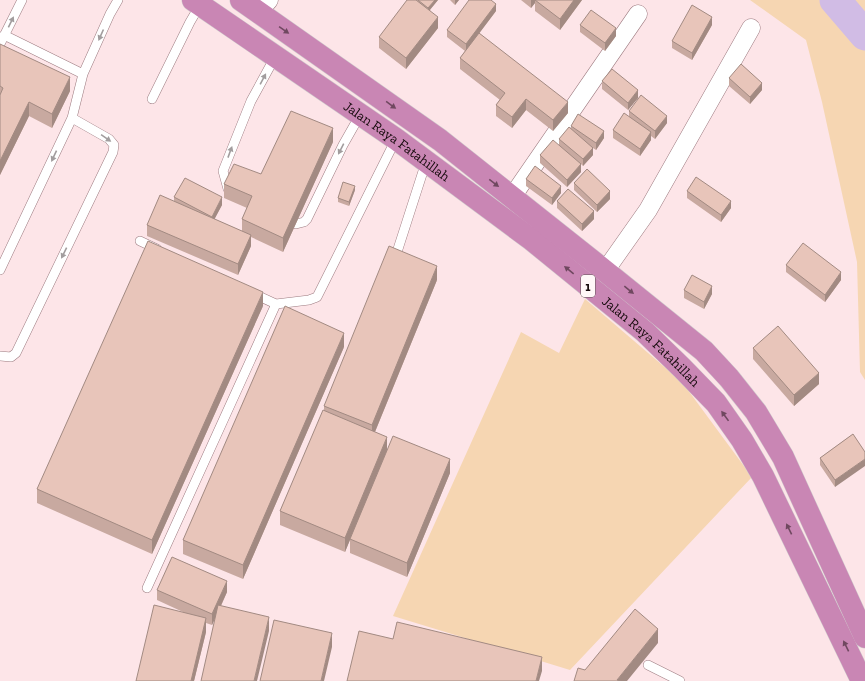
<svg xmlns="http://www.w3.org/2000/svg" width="865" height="681" font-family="'Zilla Slab',serif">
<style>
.green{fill:#f6d6b2}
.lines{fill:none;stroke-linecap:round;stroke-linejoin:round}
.river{stroke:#d1bce5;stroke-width:31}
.lane-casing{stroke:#9d7b80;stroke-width:10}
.street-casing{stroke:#9d7b80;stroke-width:19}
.highway-casing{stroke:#d0cece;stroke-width:23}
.lane{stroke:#fff;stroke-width:9}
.street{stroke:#fff;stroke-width:18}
.highway{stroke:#c986b4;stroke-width:22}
.wall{fill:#c8a9a0}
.shaded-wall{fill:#a28a82}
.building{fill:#e8c5ba;stroke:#a28a82}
.oneway{fill:#a29d9e}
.oneway2{fill:#704860}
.labels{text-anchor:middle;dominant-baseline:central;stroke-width:3.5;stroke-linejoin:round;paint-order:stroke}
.shield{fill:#fff7f8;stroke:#5c5153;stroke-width:1}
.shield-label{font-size:13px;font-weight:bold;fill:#160a0c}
.street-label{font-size:14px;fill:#160a0c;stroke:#fff7f8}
</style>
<rect width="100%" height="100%" fill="#fde5e8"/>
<!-- green -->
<path class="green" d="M750 0H865V380L860 372 857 262 822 102 806 40Z
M585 299 682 382 752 477 570 670 393 616 521 332 559 353Z"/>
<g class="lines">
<!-- river -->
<path class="river" d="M835 0 865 35"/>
<!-- lane casing -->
<g class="lane-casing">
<path id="lane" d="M4 35 83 74
M0 44 22 0
M152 99 190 22 200 5
M228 189 223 171 251 101 275 57
M296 224 304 222 307 219 343 145 360 115
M140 241 157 249
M398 249 426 162
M0 270 72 118 83 74 110 14 118 0
M252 293 276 304 309 300 317 297 396 139
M0 356 11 357 16 353 113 152 114 145 109 139 72 118
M147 588 276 304
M648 665 680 681"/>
</g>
<!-- street casing -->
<g class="street-casing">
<path id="street" d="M258 12 269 0
M512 197 638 14
M605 271 648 210 751 28"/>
</g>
<!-- highway casing -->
<g class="highway-casing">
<g id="highway">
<path id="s1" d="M193 0 396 139 532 240 645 332 682 368 716 403 742 440 763 476 862 681"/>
<path d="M241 0 440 140 605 271 704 351 729 378 756 412 783 457 865 637"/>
</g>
</g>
<!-- lane -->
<use href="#lane" class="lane"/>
<!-- street -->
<use href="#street" class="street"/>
<!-- highway -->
<use href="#highway" class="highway"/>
</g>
<!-- wall -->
<path class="wall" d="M417 0H438L430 10 438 28 406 69 379 48V37Z
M450 0H459L455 5Z
M521 0H582L560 30 535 11V3L531 8Z
M496 11 479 33 568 113 553 131 526 110 512 128 496 116V105L500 100 460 69V58L465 51 447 37V30Z
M580 25 616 36 605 51 580 32Z
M712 25 692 60 672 48V41Z
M0 44 70 91 52 128 29 116 0 175Z
M729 78 762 90 750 104 729 86Z
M602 81 638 98 628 110 602 89Z
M629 111 667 123 655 139 651 136V140L640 156 613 138V130L629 117Z
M571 126 604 138 596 150 593 148V155L583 166 581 164V172L567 187 540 163V155L559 145V139L571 129Z
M333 142 283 252 251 237V246L238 275 147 236V225L174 202V197L222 205 214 219 242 231V219L247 208 224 198V184L261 174Z
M526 179 561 193 552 205 526 186Z
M574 183 610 199 597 212 574 190Z
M355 190 349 206 338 202V198Z
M687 191 731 208 721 222 687 198Z
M557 201 594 219 582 231 557 208Z
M786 265 841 280 825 302 786 272Z
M437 280 375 432 387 449 450 473 407 577 350 553V539L351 537 345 552 280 525V511L324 410V406Z
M684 290 712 294 704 309 684 298Z
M263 306 152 554 37 503V489Z
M344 347 243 579 183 554V540Z
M753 348 819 384 794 406 753 359Z
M853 434 835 487 820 465V458Z
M157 590 227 592 221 606 269 631 216 617 212 625 206 623V632L194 681H136L183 612 157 600Z"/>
<!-- shaded-wall -->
<path class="shaded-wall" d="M435 0H438L428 12V8Z
M455 0H459L455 5Z
M531 0H535V3L531 8Z
M574 0H582L560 30V19Z
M496 4V11L466 51V44Z
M438 17V28L406 69V58Z
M712 17V25L692 60V53Z
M616 28V36L605 51V43Z
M70 77V91L52 128V114Z
M762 83V90L750 104V97Z
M638 90V98L628 110V103Z
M526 99V110L512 128V117Z
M29 102V116L0 175V161Z
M568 102V113L553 131V120Z
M667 116V123L655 139V131Z
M333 128V142L283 252V238Z
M604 131V138L596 150V143Z
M651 132V140L640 156V149Z
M593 148V155L583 166V159Z
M581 164V172L567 187V180Z
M355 186V190L349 206V202Z
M561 186V193L552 205V198Z
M610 191V199L597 212V205Z
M222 197V205L212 224V217Z
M731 201V208L721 222V215Z
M594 211V219L582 231V224Z
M251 235V246L238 275V264Z
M437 266V280L372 439V425Z
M841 272V280L825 302V295Z
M712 286V294L704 309V302Z
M263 292V306L152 554V540Z
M344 333V347L243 579V565Z
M819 373V384L794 406V395Z
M387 437V451L345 552V538Z
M450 459V473L407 577V563Z
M865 459V466L835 487V480Z
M227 581V592L212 625V614Z
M269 617V631L257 681H254Z
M206 618V632L194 681H191Z
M658 629V643L627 681H617V680Z
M332 633V647L324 681H321Z
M542 657V671L539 681H536Z"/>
<!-- building -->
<path class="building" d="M407 0H416L438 17 406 58 379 37Z
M418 0H435L428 8Z
M469 0H491L496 4 466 44 447 30Z
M535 0H574L560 19Z
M692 5 712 17 692 53 672 41Z
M591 10 616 28 605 43 580 25Z
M479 33 568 102 553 120 526 99 512 117 496 105 505 93 460 58Z
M0 44 70 77 52 114 29 102 0 161V95L3 88 0 86Z
M741 64 762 83 750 97 729 78Z
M612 69 638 90 628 103 602 81Z
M641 95 667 116 655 131 629 111Z
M291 111 333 128 283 238 242 219 252 196 224 184 234 164 261 174Z
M624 113 651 132 640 149 613 130Z
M578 114 604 131 596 143 571 126Z
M569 127 593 148 583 159 559 139Z
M553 140 581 164 567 180 540 155Z
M535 166 561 186 552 198 526 179Z
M587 169 610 191 597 205 574 183Z
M696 177 731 201 721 215 687 191Z
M185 178 222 197 212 217 174 197Z
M343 182 355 186 349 202 338 198Z
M568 189 594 211 582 224 557 201Z
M160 195 251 235 238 264 147 225Z
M148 241 263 292 152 540 37 489Z
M803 243 841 272 825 295 786 265Z
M389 246 437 266 372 425 324 406Z
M692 275 712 286 704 302 684 290Z
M285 306 344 333 243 565 183 540Z
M778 326 819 373 794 395 753 348Z
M323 410 387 437 345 538 280 511Z
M853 434 865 452V459L835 480 820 458Z
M393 436 450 459 407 563 350 539Z
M172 557 227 581 212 614 157 590Z
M154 605 206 618 191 681H136Z
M218 605 269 617 254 681H201Z
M635 609 658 629 617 680 621 681H574L578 668 585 670Z
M274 620 332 633 321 681H260Z
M397 622 542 657 536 681H347L359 631 393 639Z"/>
<!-- one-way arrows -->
<defs><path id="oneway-solid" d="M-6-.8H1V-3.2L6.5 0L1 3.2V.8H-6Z"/></defs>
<g class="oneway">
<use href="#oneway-solid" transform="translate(11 22) rotate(-64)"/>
<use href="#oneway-solid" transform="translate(101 35) rotate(114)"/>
<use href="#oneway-solid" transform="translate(263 79) rotate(-62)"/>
<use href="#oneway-solid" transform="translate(106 138) rotate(35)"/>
<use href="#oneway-solid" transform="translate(341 149) rotate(117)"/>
<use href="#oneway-solid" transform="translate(230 152) rotate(-70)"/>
<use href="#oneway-solid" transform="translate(54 156) rotate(115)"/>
<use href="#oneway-solid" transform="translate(64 253) rotate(116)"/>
</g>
<g class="oneway2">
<use href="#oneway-solid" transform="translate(284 30) rotate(35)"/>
<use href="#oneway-solid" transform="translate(391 105) rotate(36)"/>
<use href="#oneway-solid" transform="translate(494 183) rotate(38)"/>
<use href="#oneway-solid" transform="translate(569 270) rotate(-141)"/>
<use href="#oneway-solid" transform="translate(629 290) rotate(39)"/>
<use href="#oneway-solid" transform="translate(725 416) rotate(-126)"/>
<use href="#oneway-solid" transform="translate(789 529) rotate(-116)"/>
<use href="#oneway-solid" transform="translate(846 646) rotate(-116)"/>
</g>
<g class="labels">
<!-- shield labels -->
<rect class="shield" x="581" y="275" width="14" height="22" rx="3"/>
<g class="shield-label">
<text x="588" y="286">1</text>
</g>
<!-- street labels -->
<g class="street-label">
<text stroke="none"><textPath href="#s1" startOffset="248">Jalan Raya Fatahillah</textPath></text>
<text stroke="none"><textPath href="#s1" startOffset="572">Jalan Raya Fatahillah</textPath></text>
</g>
</g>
</svg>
